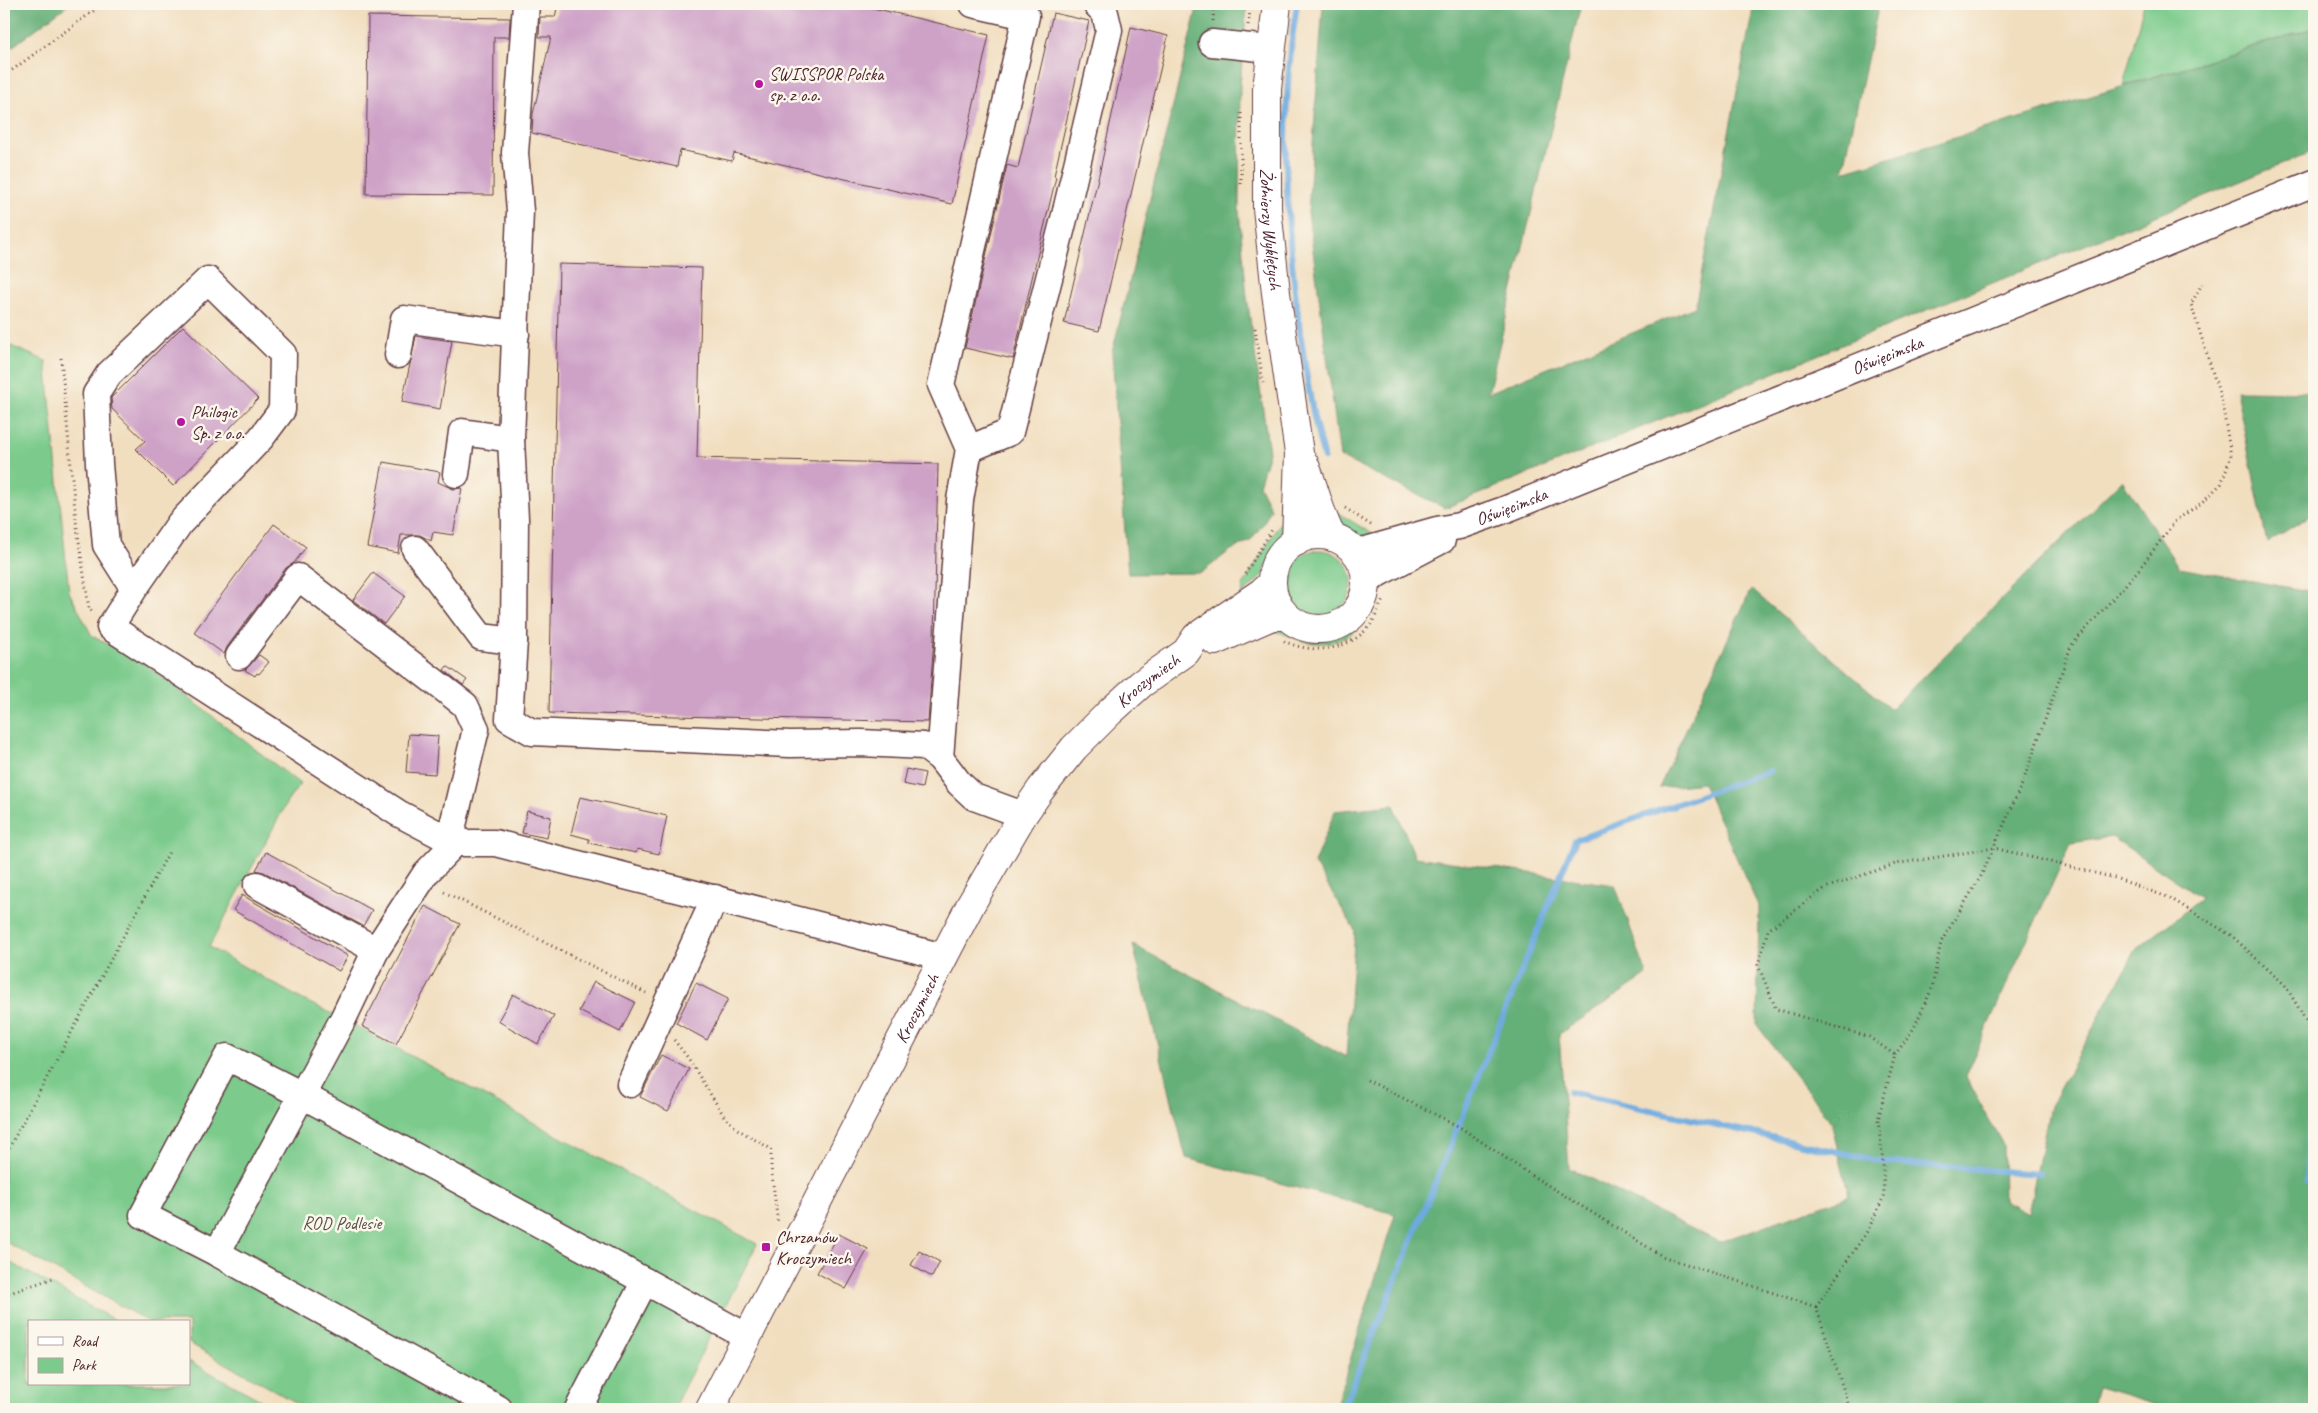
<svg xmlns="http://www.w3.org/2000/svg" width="2318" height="1413" font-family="Caveat,sans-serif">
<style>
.green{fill:#7ccb8c;stroke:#63755c}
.forest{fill:#65af78;stroke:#586752;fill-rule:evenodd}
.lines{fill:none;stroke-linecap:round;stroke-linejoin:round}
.stream{stroke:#6eaadf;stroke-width:6}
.building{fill:#cea2c7}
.minor-casing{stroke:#633c41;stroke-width:29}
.major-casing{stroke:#633c41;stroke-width:30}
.path{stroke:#633c41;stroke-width:3;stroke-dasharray:1 4;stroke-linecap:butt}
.minor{stroke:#fff;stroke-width:26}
.major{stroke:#fff;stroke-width:28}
.poi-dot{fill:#b5179e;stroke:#fbf7ec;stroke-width:2}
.labels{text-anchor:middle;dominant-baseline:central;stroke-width:5;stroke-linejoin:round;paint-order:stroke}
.poi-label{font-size:18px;fill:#4a1f2b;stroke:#fbf7ec;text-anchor:start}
.street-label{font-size:18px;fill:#4a1f2b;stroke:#fbf7ec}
.park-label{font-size:18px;fill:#595348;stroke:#fbf7ec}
</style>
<rect width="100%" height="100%" fill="#fbf7ec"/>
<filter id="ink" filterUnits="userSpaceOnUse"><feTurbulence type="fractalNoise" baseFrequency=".02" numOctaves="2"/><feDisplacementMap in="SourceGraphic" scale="10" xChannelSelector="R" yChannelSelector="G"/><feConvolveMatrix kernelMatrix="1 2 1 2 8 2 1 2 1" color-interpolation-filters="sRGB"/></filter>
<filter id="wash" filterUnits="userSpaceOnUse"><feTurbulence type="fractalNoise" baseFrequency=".0096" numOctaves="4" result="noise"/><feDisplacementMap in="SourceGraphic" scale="20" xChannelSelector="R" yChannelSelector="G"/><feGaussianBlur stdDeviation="1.12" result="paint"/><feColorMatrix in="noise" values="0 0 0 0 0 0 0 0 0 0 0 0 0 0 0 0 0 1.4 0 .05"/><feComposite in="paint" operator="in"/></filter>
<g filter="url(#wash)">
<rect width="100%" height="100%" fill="#f1debf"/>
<!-- green -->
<path class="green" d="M2144 4H2314V28L2123 86Z
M4 343 46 361 69 592 92 636 144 663 300 784 287 802 209 947 303 1000 343 1019 757 1244 673 1409H308L189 1343V1322H149L4 1241Z
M1332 509 1377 537C1343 539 1346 540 1332 509Z
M1284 516 1287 536 1272 553 1263 575 1242 595 1243 586Z
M1286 583a33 33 0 1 1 66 0a33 33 0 1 1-66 0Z
M1392 580C1378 590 1376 606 1367 619 1355 635 1335 644 1316 643 1297 643 1283 629 1264 631L1268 626C1295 630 1316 645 1342 632 1351 628 1358 623 1363 615 1376 595 1369 594 1392 580Z
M4 1259 118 1322H29V1384H189V1361L277 1409H4Z"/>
<!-- forest -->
<path class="forest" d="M4 4H69L4 53Z
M1198 4H1247L1240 86 1239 210 1247 297 1269 452 1259 485 1271 509 1263 524 1250 541 1231 550 1201 573 1128 574 1112 353Z
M1323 4H1581L1488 393 1695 307 1754 4H1879L1843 172 2314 28V151L1445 508 1340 457 1308 212Z
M2236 391 2314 392V513L2267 543Z
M2122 480 2179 568 2314 592V1409H2162L2160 1406 2098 1388 2092 1409H1335L1395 1214 1186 1158 1133 945 1346 1057 1355 930 1314 863 1335 811 1394 805 1415 857 1615 885 1647 975 1559 1034 1569 1168 1719 1242 1849 1196 1831 1122 1757 1025 1759 908 1703 783 1659 788 1751 589 1891 709ZM2112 837 2202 898 2136 950 2050 1106 2028 1214 2004 1201 2003 1145 1965 1076 2071 843Z"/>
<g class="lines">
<!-- stream -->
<path class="stream" d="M1297 4C1279 113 1285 221 1300 330 1306 372 1312 417 1324 458
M1569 1092 1883 1162 2040 1174
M2306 1180 2314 1057
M1343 1409 1575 840 1770 771"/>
</g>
<g id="blocks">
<!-- building -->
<path class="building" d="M558 4H856L989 35 952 204 734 153 732 161 680 150 677 167 532 133 533 114 551 37H539L540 17H555Z
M1053 13 1089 21 1054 176 1056 177 1013 359 965 348 1007 165 1018 168Z
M368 16 510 18 509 37H494L493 195 366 194Z
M1131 27 1168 36 1099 331 1064 323 1100 170Z
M559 264 702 268 697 458 938 464 934 638 928 722 549 713Z
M183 326 258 399 173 486 136 449 145 441 112 409 111 398Z
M416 336 452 341 440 409 402 402Z
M383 462 440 472 438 482 453 489 462 488 453 535 433 532 431 541 420 535H401L398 553 367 547Z
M274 524 306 547 294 563 286 568 227 647 224 654 194 632Z
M373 573 405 596 384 624 353 600Z
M259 655 269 662 259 674 257 673 255 676 245 670Z
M447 666 467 680 463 685 444 670Z
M409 734 438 736 435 774 406 772Z
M906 769 925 773 922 788 903 784Z
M580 797 667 816 659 854 637 849 636 853 589 843V839L571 834Z
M527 811 551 817 547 838 522 833Z
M266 852 372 910 363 926 264 872 256 870Z
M242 895 348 956 339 971 233 910Z
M425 906 460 924 396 1044 362 1026Z
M594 982 635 1002 620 1032 579 1011Z
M696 983 728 999 707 1040 676 1023Z
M513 994 554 1016 538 1044 498 1021Z
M661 1055 689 1069 668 1111 640 1097Z
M839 1234 868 1249 846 1289 817 1273Z
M919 1251 940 1262 932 1277 911 1265Z"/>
</g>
</g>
<g filter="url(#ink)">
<use href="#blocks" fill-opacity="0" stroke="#633c41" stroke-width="1"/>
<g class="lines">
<!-- minor casing -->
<g class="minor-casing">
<g id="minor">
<path d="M526 4 515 153 520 211 511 439 515 519 514 641 509 719 532 732 790 744 861 743 924 746 940 758 959 783 974 797 1023 815"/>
<path d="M1212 43 1270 49"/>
<path d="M398 355 404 319 516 334"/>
<path d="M969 449 1010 432 1065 215 1109 30 1105 13 1096 4"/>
<path d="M456 474 462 432 511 439"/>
<path d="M415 549 481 637 514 641"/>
<path id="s1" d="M1354 551 1366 550 1437 530 1459 526 1504 510 2314 183"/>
<path d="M1366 583 1377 574 1442 540"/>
<path d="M134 589 106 545 99 464 96 394 109 374 208 280 283 354 282 410 261 438 180 523 134 589 110 627 398 813 455 843H495L944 957"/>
<path d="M239 656 298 577 465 705 476 729 453 825 455 843"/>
<path d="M940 758 960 500 969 449 941 385 1026 16 973 4"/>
<path d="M455 843 426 873 376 950 343 1019 217 1253 143 1215 227 1057 302 1095 733 1329"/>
<path d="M257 885 376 950"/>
<path d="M630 1084 715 898"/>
<path d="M217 1253 499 1409"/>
<path d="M578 1409 645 1281"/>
</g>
</g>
<!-- major casing -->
<g class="major-casing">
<g id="major">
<path id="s2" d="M1277 4 1267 89V208L1276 293 1299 453 1296 542"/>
<path d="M1304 463C1315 487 1319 514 1332 537"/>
<circle cx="1319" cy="582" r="47"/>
<path d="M1215 641 1272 616H1286"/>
<path id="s3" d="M710 1409 971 904 1023 815 1041 789 1074 748 1110 712 1141 684 1186 652 1196 637 1262 592 1272 583"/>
</g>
</g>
<!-- path -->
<path class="path" d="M1213 21 1214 4
M1248 25 1251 4
M4 76 103 4
M1241 184V111
M1255 328 1263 383
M61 358 76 521 89 609 93 612
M1345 508 1371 525
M1245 574 1273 528
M1284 641C1312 655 1351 651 1371 624 1376 617 1379 607 1383 600
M444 892 646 993
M674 1040 688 1058 724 1116 737 1129 771 1149V1167L778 1224
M1895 1055 1914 1028 1932 988 1941 942 1981 876 2023 782 2071 646 2140 568 2176 520 2200 504 2221 484 2231 456 2222 402 2191 304 2202 284
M1367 1080 1458 1126 1528 1173 1662 1256 1816 1307
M4 1157 169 852
M4 1295 56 1277
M1816 1307 1868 1230 1884 1196 1883 1162 1878 1120 1895 1055 1869 1037 1776 1009 1758 965 1768 930 1825 888 1895 864 1994 848 2115 878 2170 898 2232 936 2285 985 2314 1034
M1816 1307 1850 1409"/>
<!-- minor -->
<use href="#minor" class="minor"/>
<!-- major -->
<use href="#major" class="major"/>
</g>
</g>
<!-- markers -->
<g class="poi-dot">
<circle cx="759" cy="84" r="5"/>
<circle cx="181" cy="422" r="5"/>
<rect x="761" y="1242" width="10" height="10" rx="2.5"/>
</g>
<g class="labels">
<!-- poi labels -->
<g class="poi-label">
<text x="769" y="74">SWISSPOR Polska<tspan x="769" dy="21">sp. z o.o.</tspan></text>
<text x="191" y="412">Philogic<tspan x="191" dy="21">Sp. z o.o.</tspan></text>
<text x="776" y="1237">Chrzanów<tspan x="776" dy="21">Kroczymiech</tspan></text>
</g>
<!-- street labels -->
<g class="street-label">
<text stroke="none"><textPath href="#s2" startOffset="226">Żołnierzy Wyklętych</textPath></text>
<text stroke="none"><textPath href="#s1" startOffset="569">Oświęcimska</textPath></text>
<text stroke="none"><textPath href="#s1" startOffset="164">Oświęcimska</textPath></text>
<text stroke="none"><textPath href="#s3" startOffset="856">Kroczymiech</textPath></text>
<text stroke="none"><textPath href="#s3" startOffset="451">Kroczymiech</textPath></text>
</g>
<!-- park labels -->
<g class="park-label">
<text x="342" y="1223">ROD Podlesie</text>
</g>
</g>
<!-- margin -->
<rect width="2318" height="1413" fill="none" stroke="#fbf7ec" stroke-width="20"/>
<!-- legend -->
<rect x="28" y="1320" width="162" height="65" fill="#fbf7ec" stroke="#b4a19f"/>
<rect x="38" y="1337" width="25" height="8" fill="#ffffff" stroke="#b4a19f"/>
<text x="72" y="1346" font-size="15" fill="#4a1f2b">Road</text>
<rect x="38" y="1358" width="25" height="15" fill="#7ccb8c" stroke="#b4a19f"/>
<text x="72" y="1370" font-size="15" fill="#4a1f2b">Park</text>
</svg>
